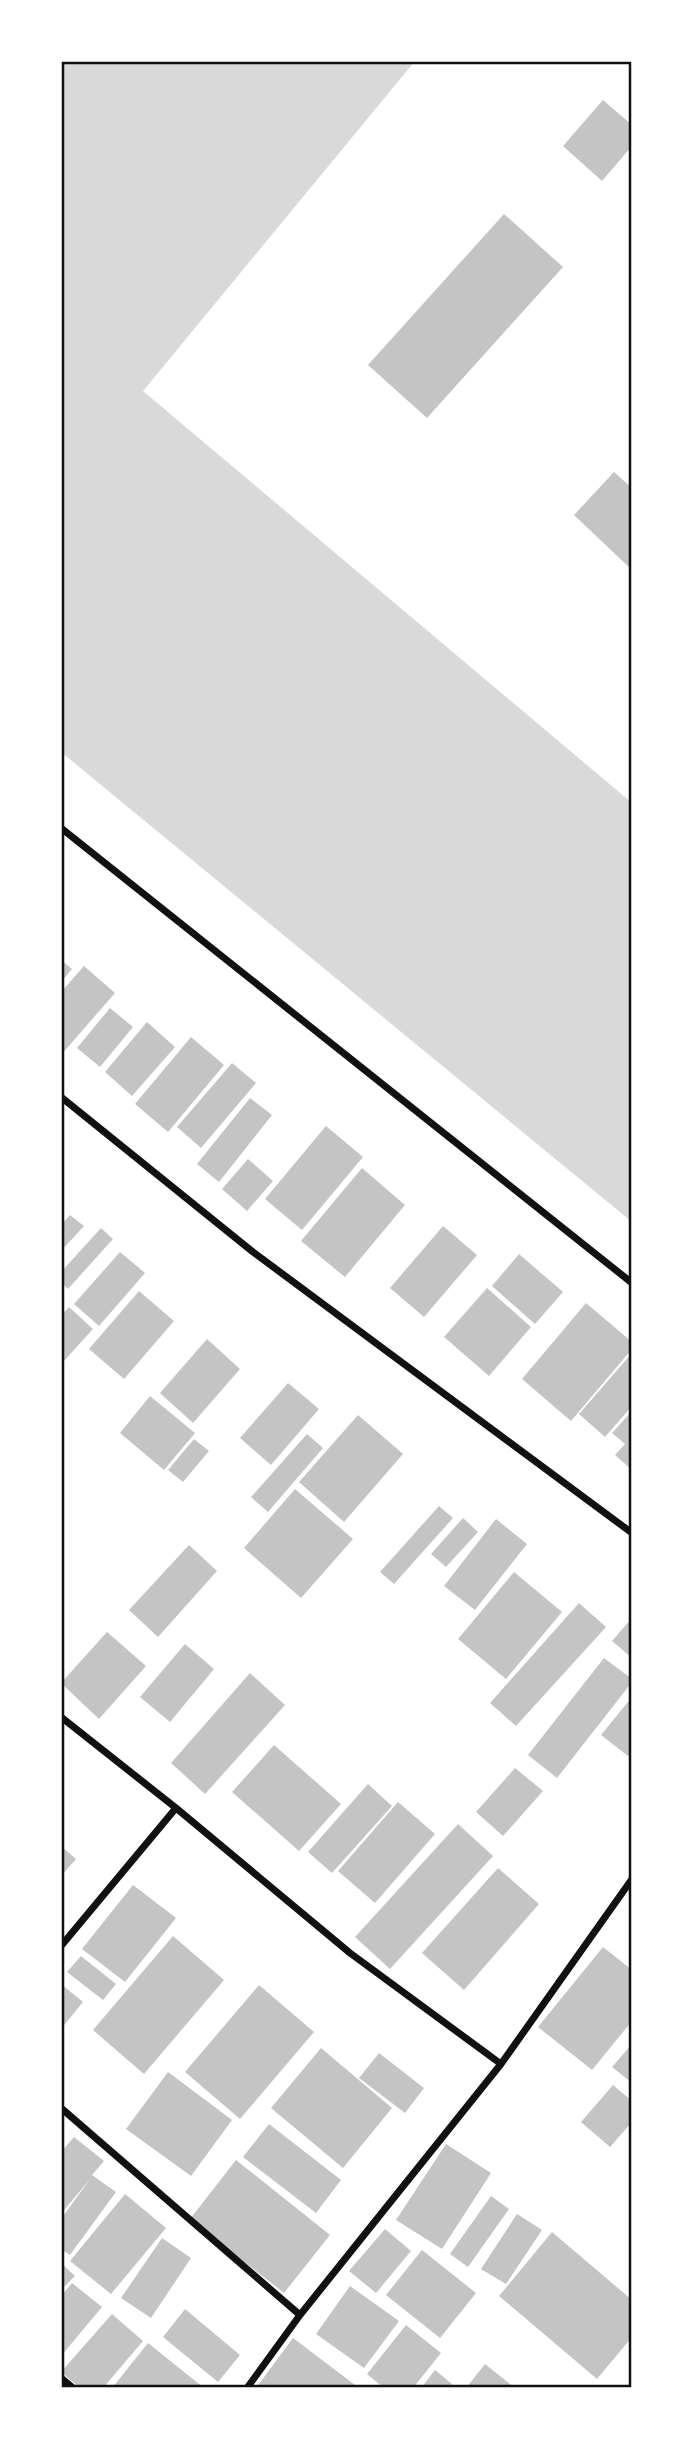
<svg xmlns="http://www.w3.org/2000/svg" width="693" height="2449" font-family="Arial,sans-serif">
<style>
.water{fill:#d9d9d9}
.building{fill:#c4c4c4}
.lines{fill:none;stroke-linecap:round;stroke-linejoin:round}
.minor{stroke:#111;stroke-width:7}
.neatline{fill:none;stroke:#111;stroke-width:2.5}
</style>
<rect width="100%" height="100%" fill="#fff"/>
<!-- water -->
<path class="water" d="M61 61H415L143 391 632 803V1222L61 752Z"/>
<!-- building -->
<path class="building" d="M603 100 632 125V146L602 181 563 146Z
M504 214 563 267 427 418 368 365Z
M614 472 632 488V570L574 515Z
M61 960 72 969 61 982Z
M84 966 115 993 61 1055V992Z
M110 1008 133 1027 100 1067 77 1048Z
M147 1022 175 1047 132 1096 105 1072Z
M191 1037 224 1065 168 1132 135 1104Z
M232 1063 256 1083 201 1148 177 1127Z
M250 1098 272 1115 219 1182 197 1164Z
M326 1126 363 1157 302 1230 265 1199Z
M248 1159 273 1181 247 1211 222 1189Z
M362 1168 405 1205 345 1277 301 1241Z
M70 1215 84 1226 61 1251V1225Z
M443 1226 477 1255 424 1317 390 1288Z
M101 1228 113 1239 68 1289 61 1282V1272Z
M120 1252 145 1273 99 1326 74 1304Z
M519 1254 563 1292 535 1324 492 1286Z
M487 1288 531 1327 489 1376 444 1337Z
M139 1291 174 1321 124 1379 89 1349Z
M586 1303 632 1342V1349L571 1421 522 1379Z
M69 1307 93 1329 63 1362 61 1360V1316Z
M207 1339 240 1369 193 1423 160 1393Z
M632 1353V1406L605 1437 579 1414Z
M288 1383 319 1409 271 1465 240 1438Z
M150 1396 195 1433 164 1470 120 1433Z
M632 1411V1470L615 1455 625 1444 612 1433Z
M358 1415 403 1454 344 1522 299 1482Z
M307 1434 323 1448 268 1512 251 1497Z
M194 1439 209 1451 183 1482 168 1470Z
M295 1489 353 1539 301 1598 244 1548Z
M439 1506 453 1518 394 1584 380 1572Z
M463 1518 478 1532 446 1567 431 1554Z
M496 1519 527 1544 475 1610 444 1586Z
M189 1545 217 1571 158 1637 129 1610Z
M514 1572 562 1612 506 1679 458 1639Z
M579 1603 606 1627 516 1726 490 1703Z
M632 1618V1658L612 1641Z
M107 1632 146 1666 99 1719 61 1683Z
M185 1644 214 1669 170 1722 140 1697Z
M604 1658 632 1679V1682L557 1778 528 1755Z
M250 1673 285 1705 205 1794 171 1763Z
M632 1697V1752L628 1756 601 1735Z
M274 1745 341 1804 299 1851 232 1792Z
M515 1768 543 1791 503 1836 476 1812Z
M368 1784 392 1806 332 1873 308 1852Z
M398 1802 435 1834 375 1903 338 1871Z
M458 1824 493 1856 390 1969 355 1937Z
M61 1846 76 1859 61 1876Z
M498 1868 539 1904 464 1990 422 1953Z
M133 1885 176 1918 125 1982 82 1949Z
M173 1936 224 1980 144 2074 93 2030Z
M603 1947 632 1970V2021L592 2070 538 2027Z
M81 1956 116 1984 103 2000 67 1972Z
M61 1984 83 2002 61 2029Z
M259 1985 314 2032 240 2119 185 2072Z
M632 2044V2083L612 2067Z
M321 2048 392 2108 343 2168 271 2108Z
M379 2053 424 2088 405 2113 359 2078Z
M168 2072 232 2120 191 2176 126 2129Z
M613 2085 632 2101V2122L610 2147 581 2122Z
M269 2124 341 2180 316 2213 243 2157Z
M74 2137 104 2161 92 2175 116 2192 70 2255 61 2249V2219L90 2179 61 2214V2152Z
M446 2144 491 2173 442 2249 396 2220Z
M236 2160 330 2235 284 2293 190 2219Z
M125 2194 166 2228 111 2294 70 2261Z
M491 2196 509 2209 468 2267 450 2254Z
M517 2214 542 2230 506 2284 481 2269Z
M385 2229 411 2251 376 2293 349 2271Z
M552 2232 632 2300V2337L597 2379 499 2296Z
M162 2238 191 2258 151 2318 121 2298Z
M422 2250 476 2293 440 2338 386 2295Z
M61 2263 75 2276 61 2290Z
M72 2283 102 2307 61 2356V2296Z
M350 2286 399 2321 364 2368 316 2334Z
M185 2309 240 2355 218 2382 163 2337Z
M112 2314 143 2341 103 2388H80L61 2372Z
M406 2325 441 2353 413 2388H384L367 2374Z
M293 2338 359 2388H256Z
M148 2343 204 2388H112Z
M485 2364 515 2388H466Z
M435 2370 452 2384 449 2388H421Z"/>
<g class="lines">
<!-- minor -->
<path class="minor" d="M61 828 632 1283
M61 1097 253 1252 632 1533
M61 1717 176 1808 350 1953 501 2064
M61 1946 176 1808
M61 2108 300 2315
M61 2378 73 2388
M247 2388 300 2315 501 2064 632 1879"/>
</g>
<!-- border -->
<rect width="693" height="2449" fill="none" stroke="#ffffff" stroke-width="126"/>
<rect x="63" y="63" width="567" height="2323" class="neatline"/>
</svg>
